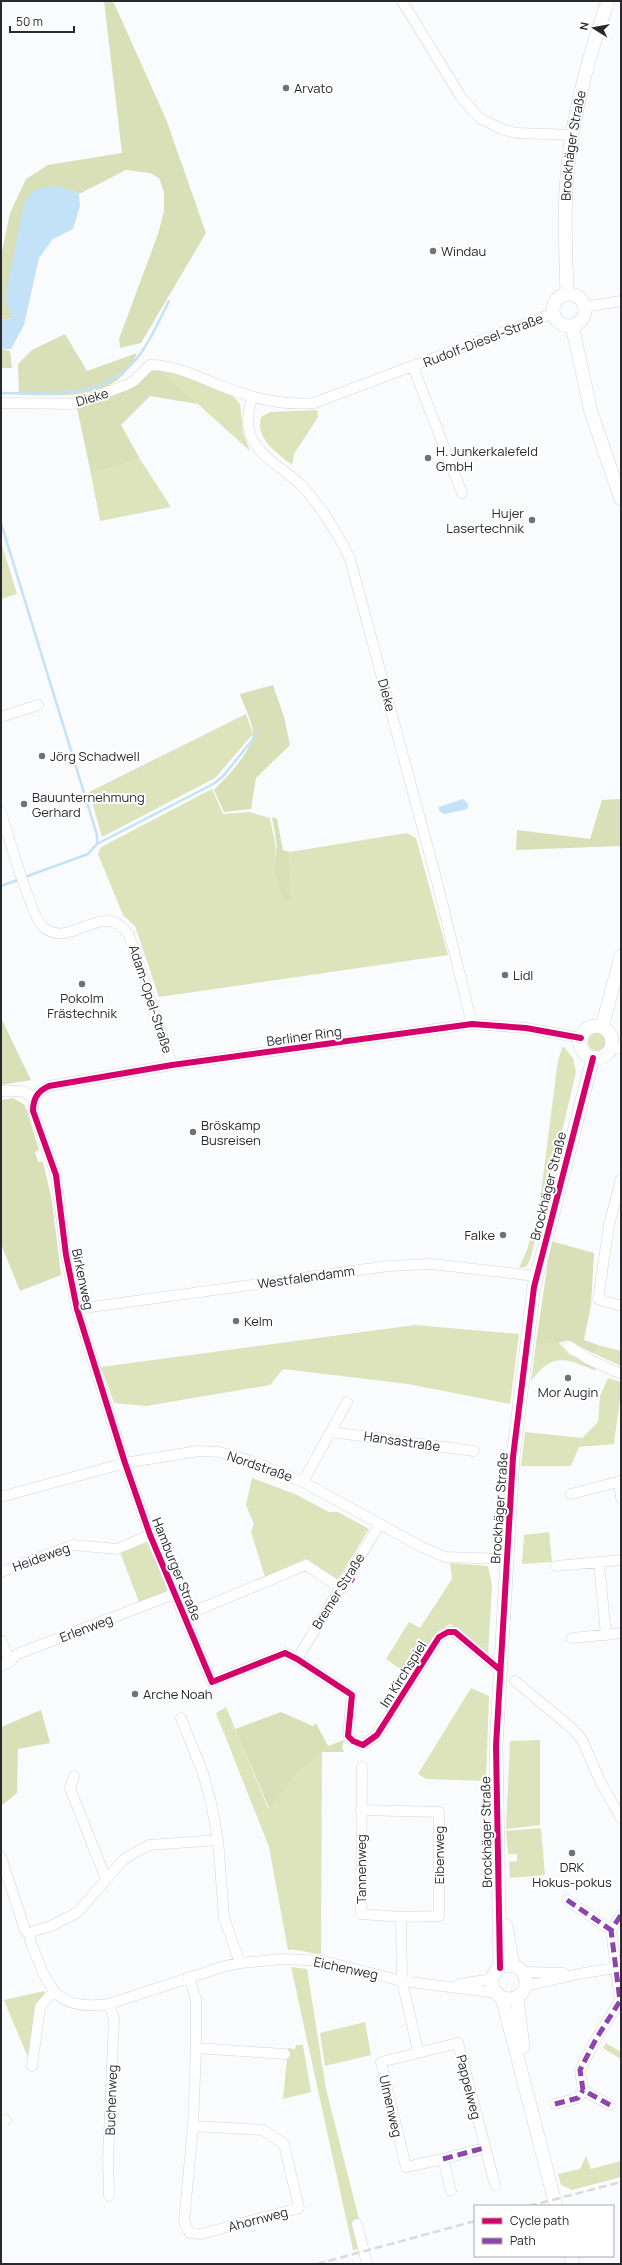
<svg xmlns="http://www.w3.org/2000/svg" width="622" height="2265" font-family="Manrope,sans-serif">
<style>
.green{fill:#dde4bc}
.forest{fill:#d9e0b7}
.water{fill:#c4e2f7}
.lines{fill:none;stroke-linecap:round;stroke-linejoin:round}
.stream{stroke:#c4e2f7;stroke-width:2.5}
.minor-casing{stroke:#d6d6d9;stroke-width:11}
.tertiary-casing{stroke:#d6d6d9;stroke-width:14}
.minor{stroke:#fefeff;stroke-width:10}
.tertiary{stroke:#fefeff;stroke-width:13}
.rail{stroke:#dadada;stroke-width:2.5;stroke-dasharray:8 4;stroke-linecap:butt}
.quiet{stroke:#8e44ad;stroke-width:5;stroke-dasharray:10 5;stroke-linecap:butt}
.cycleway-casing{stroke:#fff;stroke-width:8}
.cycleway{stroke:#d6006c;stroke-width:6}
.poi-dot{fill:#727276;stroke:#fff;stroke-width:1.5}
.labels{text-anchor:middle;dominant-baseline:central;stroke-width:4;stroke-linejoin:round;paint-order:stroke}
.poi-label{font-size:13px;fill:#29292d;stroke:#fff;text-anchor:start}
.street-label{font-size:13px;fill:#29292d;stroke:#fff}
</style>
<rect width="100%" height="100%" fill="#fafbfd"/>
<!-- green -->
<path class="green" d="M159 369 174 371 231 394 240 404 243 432 250 451Z
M317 410 318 417 294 454 292 465C276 452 255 439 261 417L270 412Z
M140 459 171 507 100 521 91 474Z
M1 542 17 594 1 599Z
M246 714 253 734 215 778 102 837 89 792Z
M212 789 223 814 249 812 270 818 276 848 273 869 282 900H292L289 852 407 833 416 838 448 955 159 997 135 926 123 915 98 854 101 847Z
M588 1042a9 9 0 1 1 18 0a9 9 0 1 1-18 0Z
M563 1046 573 1058 576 1072 546 1200 541 1216H538L558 1060Z
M539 1226 530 1260 526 1267 519 1268 527 1250 533 1229Z
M415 1325 519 1334 510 1404 408 1384 283 1369 270 1385 146 1406 114 1403 101 1367Z
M536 1343H559L569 1354 595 1367 596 1371C566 1358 552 1352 531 1381Z
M598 1345 621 1351V1366L595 1354Z
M608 1378 621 1382C621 1403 616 1423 614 1444L579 1447 571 1466H521L525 1432 582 1438 598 1422 600 1396Z
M252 1478 295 1494 329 1512H338L369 1529 338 1580 305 1559 265 1577 251 1532 254 1524 246 1505Z
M549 1532 552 1562 522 1564 524 1535Z
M145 1543 152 1546 167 1585 166 1593 139 1602 120 1552Z
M450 1563 488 1566 492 1585 488 1655 450 1624 436 1633 411 1677 386 1659 409 1622 420 1628 452 1579Z
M471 1688 489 1696 486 1781 426 1779 418 1774Z
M226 1707 268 1808 297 1774 322 1752 321 1954C307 1954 303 1949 288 1950L269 1847 216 1713Z
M540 1740V1825L506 1829 510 1741Z
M541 1828 545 1875 510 1878 509 1862 517 1861V1854H508L506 1831Z
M291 1967 307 1969 326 2089 360 2223V2248L353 2250Z
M44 1991 46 1995 29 2060 4 2000Z
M365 2022 371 2055 325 2066 320 2033Z
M606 2043 621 2052V2059L603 2048Z
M296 2045H303L311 2092 283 2099 288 2048 295 2049Z
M586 2156 591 2169 621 2161V2177L572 2190 561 2185 558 2174 580 2169Z"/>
<!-- forest -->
<path class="forest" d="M104 1H113L166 119 206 233 141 343 120 348 119 339 158 234 164 211V192L159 178 150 173 126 170 79 194 58 186 12 318 1 320V256L10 213 26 179 48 165 122 153Z
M65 334 87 371 137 353C119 402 61 395 19 395L18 364 32 350Z
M1 349 10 351 12 368H1Z
M159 369 198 404 150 396 121 425 140 459 91 474 77 408 149 371Z
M273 685 284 717 290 745 256 778 251 809 224 812 214 790C228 775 250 755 253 733 254 726 243 703 240 694Z
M621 799V846L516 850 517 830 590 839 602 800Z
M272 817 277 819 283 850 289 852 292 900H282L273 869 277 846Z
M1 1018 31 1080 1 1085Z
M13 1098 25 1105 39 1150 35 1152 38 1162H43L52 1201 61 1275 20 1291 1 1244V1100Z
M551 1241 594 1253 591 1305 584 1340 598 1345 595 1354 567 1340 559 1343H536Z
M41 1710 50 1743 18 1749 17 1793 1 1806V1727Z
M281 1712 313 1726 316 1723 328 1746 344 1740 342 1748 344 1752H322L297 1774 269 1808 235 1729Z"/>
<!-- water -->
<path class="water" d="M58 186 79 194 80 206 73 229 53 239 39 258 24 325 11 349H1V320L12 318 5 299 24 202 35 189Z
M463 799 468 804V808L464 810 444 814 439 811V807Z"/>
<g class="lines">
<!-- stream -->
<path class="stream" d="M1 393C53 393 111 400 143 350 153 335 161 317 169 301
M1 523 97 835V844L88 854 25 877
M97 844 215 783 224 775 257 734
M1 886 20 879"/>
<!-- minor casing -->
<g class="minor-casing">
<path id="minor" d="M402 1 461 97 479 118 504 130 517 133 572 135
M584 307 621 301
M413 367 462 493
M252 397C249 409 246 421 250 433 257 457 287 470 303 487 323 509 337 532 350 559L436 878 472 1024
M1 403 74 404 124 386 134 381 150 365C176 365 198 377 221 386 251 398 281 406 314 403L554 313
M1 717 38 705
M1 812C7 832 32 918 43 927 72 951 102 897 129 935L172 1065
M612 1047 621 1049
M1 1091H22L35 1098
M621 1179 609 1225 598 1299 621 1306
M77 1309 388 1266 431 1264 536 1276
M569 1346 588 1359 621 1374
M331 1432 474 1451
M619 1481 621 1498
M303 1482 347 1402
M571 1494 621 1481
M1 1497 125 1463 198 1451 219 1452 251 1461 303 1482 422 1547 445 1557 506 1559
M599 1563 606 1635
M556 1566 621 1560
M1 1572 73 1545 117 1549 150 1535
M183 1616 306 1565 341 1588
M572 1638 621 1633
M1 1640 10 1662
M297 1659 380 1524
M1 1666 10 1662 17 1654 174 1594
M499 1669 455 1632H448L439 1637 377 1735 363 1745 353 1741 348 1736 352 1695 297 1659 285 1653 212 1682 150 1535 125 1463 77 1309 66 1255 56 1175 33 1111C33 1098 38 1091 49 1086L172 1065 472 1024 526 1028 581 1038
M515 1681 574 1730 582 1740 601 1783 621 1818
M181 1718 203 1773 211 1803 218 1840 224 1918 240 1963
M74 1776 70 1788 106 1879
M361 1810 439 1812V1916L401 1917 361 1914 362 1767
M218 1840 149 1845 124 1859 78 1912 51 1926 34 1931 30 1935V1941C49 1985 52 2012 109 2004L225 1966 240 1963 283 1959 323 1961 402 1981 497 1993
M1 1857 25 1930 30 1935
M567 1900 611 1930
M401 1917 402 1981 418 2051
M523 1972 564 1973
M189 1977 196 1999V2048L193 2126 184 2222 190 2233 201 2234 299 2208 284 2144 263 2130 193 2126
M459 1984 493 1979
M526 1986 578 1974 621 1967
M196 2048 285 2054
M32 2066 40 2007 53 1992
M555 2104 578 2098 583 2090
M610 2105 583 2090 580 2070 596 2039 620 2001 611 1930 621 1915
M1 2122 6 2120
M443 2159 484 2148
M451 2191 443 2159 406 2167 381 2062 458 2043 495 2185
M109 2196 108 2159 114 2019 109 2004
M357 2224 367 2264"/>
</g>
<!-- tertiary casing -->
<g class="tertiary-casing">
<g id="tertiary">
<path id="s1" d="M567 294C566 259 564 223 566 188 570 124 587 60 608 1"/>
<circle cx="569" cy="310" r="16"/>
<path d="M572 325 591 412 621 499"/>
<circle cx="596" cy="1042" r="16"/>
<path d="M602 1027 621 956"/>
<path d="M506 1926 513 1966"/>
<circle cx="509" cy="1982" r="17"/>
<path d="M500 1968 496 1746 513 1457 534 1287 593 1058"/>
<path d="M502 1997 556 2206"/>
<path d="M517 1997 523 2047"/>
<path d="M571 2256 573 2264"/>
</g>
</g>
<!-- minor -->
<use href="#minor" class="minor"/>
<!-- tertiary -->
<use href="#tertiary" class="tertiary"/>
<!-- rail -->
<path class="rail" d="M529 2206 621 2182
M317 2264 475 2221"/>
<!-- quiet -->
<path class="quiet" d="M347 1577 354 1581
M567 1900 611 1930
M555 2104 578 2098 583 2090
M610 2105 583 2090 580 2070 596 2039 620 2001 611 1930 621 1915
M443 2159 484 2148"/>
<!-- cycleway casing -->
<g class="cycleway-casing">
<path id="cycleway" d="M499 1669 455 1632H448L439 1637 377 1735 363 1745 353 1741 348 1736 352 1695 297 1659 285 1653 212 1682 150 1535 125 1463 77 1309 66 1255 56 1175 33 1111C33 1098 38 1091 49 1086L172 1065 472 1024 526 1028 581 1038
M500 1968 496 1746 513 1457 534 1287 593 1058"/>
</g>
<!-- cycleway -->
<use href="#cycleway" class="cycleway"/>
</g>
<!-- markers -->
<g class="poi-dot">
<circle cx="286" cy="88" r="4"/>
<circle cx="433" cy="251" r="4"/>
<circle cx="428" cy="458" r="4"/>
<circle cx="532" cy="520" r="4"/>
<circle cx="42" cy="756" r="4"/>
<circle cx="24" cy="804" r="4"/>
<circle cx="505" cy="975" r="4"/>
<circle cx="82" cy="984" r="4"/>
<circle cx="193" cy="1132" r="4"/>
<circle cx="503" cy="1235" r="4"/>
<circle cx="236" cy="1321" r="4"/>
<circle cx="568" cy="1378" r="4"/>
<circle cx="135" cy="1694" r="4"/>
<circle cx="572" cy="1853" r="4"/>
</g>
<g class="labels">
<!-- poi labels -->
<g class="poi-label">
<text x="294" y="88">Arvato</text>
<text x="441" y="251">Windau</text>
<text x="436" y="451">H. Junkerkalefeld<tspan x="436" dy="15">GmbH</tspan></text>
<text x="524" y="513" text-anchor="end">Hujer<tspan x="524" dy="15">Lasertechnik</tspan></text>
<text x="50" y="756">Jörg Schadwell</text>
<text x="32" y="797">Bauunternehmung<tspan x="32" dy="15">Gerhard</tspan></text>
<text x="513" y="975">Lidl</text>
<text x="82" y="998" text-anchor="middle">Pokolm<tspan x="82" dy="15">Frästechnik</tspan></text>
<text x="201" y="1125">Bröskamp<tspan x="201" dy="15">Busreisen</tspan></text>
<text x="495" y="1235" text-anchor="end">Falke</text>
<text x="244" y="1321">Kelm</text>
<text x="568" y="1392" text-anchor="middle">Mor Augin</text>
<text x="143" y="1694">Arche Noah</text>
<text x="572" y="1867" text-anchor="middle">DRK<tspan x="572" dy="15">Hokus-pokus</tspan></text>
</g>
<!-- street labels -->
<g class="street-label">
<text stroke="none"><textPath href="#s1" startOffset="149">Brockhäger Straße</textPath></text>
<text transform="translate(483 340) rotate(-21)">Rudolf-Diesel-Straße</text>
<text transform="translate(92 397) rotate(-16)">Dieke</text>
<text transform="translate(387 695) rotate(75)">Dieke</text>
<text transform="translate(151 999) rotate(72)">Adam-Opel-Straße</text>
<text transform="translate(304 1036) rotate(-8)">Berliner Ring</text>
<text transform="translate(548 1186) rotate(-76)">Brockhäger Straße</text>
<text transform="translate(306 1277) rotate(-8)">Westfalendamm</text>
<text transform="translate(83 1279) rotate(78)">Birkenweg</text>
<text transform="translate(402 1441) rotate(8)">Hansastraße</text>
<text transform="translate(260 1466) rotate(19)">Nordstraße</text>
<text transform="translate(499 1508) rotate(-86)">Brockhäger Straße</text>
<text transform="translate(41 1557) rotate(-20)">Heideweg</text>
<text transform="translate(177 1569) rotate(68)">Hamburger Straße</text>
<text transform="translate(338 1591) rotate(-58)">Bremer Straße</text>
<text transform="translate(86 1628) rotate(-21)">Erlenweg</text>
<text transform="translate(403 1674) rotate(-58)">Im Kirchspiel</text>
<text transform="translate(486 1832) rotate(-91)">Brockhäger Straße</text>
<text transform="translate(439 1855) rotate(-90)">Eibenweg</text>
<text transform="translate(361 1869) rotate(-90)">Tannenweg</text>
<text transform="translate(346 1968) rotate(12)">Eichenweg</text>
<text transform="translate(469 2087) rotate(76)">Pappelweg</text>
<text transform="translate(111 2100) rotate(-88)">Buchenweg</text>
<text transform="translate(391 2106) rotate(77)">Ulmenweg</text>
<text transform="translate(258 2219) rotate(-15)">Ahornweg</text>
</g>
</g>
<!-- border -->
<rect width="622" height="2265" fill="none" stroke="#29292d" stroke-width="4"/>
<!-- legend -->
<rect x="474" y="2205" width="140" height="52" fill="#ffffff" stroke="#a9a9ab"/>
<rect x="482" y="2218" width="20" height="6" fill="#d6006c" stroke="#a9a9ab"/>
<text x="510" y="2225" font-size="12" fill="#29292d">Cycle path</text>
<rect x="482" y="2238" width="20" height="6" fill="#8e44ad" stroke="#a9a9ab"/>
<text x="510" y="2245" font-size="12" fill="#29292d">Path</text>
<!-- north arrow -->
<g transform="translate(594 28) rotate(281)" stroke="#ffffff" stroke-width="3" paint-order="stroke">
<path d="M0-3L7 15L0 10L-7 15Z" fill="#29292d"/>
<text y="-6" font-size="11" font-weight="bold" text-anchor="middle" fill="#29292d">N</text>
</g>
<!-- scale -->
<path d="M10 26v6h64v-6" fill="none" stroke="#29292d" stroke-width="2"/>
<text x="16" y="26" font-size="12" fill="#29292d" stroke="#ffffff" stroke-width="3" paint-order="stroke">50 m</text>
</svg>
